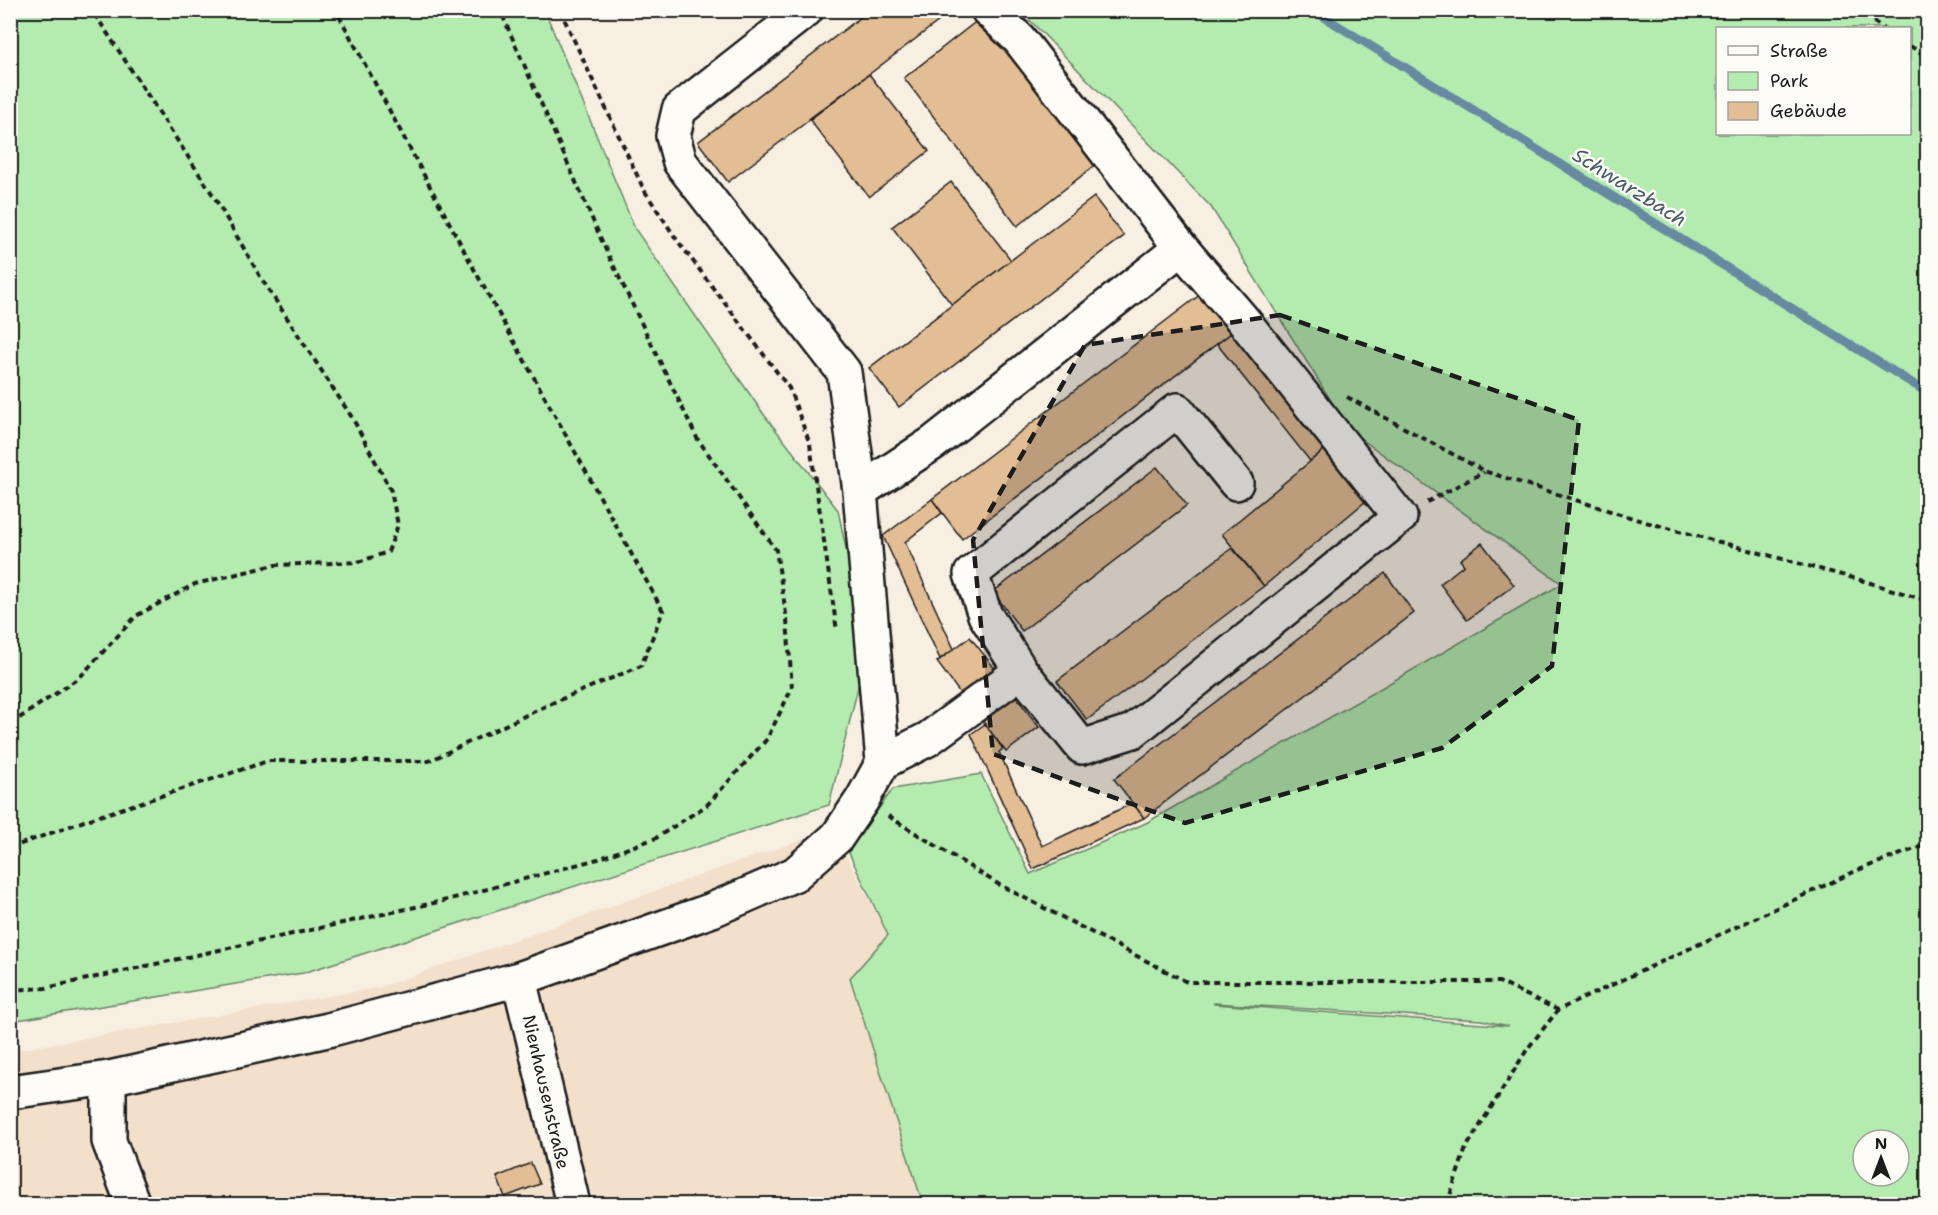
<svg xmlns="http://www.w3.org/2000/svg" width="1938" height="1215" font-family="'Shantell Sans',sans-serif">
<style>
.built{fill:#f2e0cb}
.green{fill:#b4ecb0;stroke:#688466;stroke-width:1.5;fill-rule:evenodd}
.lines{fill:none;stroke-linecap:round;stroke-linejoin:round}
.stream{stroke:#668aa0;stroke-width:9}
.building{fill:#e3bd94;stroke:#1c1c1c;stroke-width:1.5}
.minor-casing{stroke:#1c1c1c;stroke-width:38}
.path{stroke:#1c1c1c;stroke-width:4;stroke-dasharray:6 4.5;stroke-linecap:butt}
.minor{stroke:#fdfcf7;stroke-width:33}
.marked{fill:#1c1c1c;fill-opacity:0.2;stroke:#1c1c1c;stroke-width:4.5;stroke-dasharray:12 8;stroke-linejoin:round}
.labels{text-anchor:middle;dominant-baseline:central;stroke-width:5;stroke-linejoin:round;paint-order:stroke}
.street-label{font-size:18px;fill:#1c1c1c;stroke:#fdfcf7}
.water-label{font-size:20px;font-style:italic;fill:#475c69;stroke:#fdfcf7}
</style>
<rect width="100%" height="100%" fill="#f8efe3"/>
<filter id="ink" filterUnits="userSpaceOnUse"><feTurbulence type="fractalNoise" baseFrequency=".0167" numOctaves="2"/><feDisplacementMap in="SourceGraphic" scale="12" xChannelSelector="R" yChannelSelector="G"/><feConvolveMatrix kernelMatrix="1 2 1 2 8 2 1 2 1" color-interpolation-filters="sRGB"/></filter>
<g filter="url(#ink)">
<!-- built -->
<path class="built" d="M832 829 888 935 850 978 923 1204H596L590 1187 545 1204H11V1051L381 987Z"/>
<!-- green -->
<path class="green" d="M11 11H545L635 229 765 416 838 510 867 651 829 805 303 973 11 1021Z
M1021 11H1927V1204H923L850 978 888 935 848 851 893 789 981 774 1030 874 1146 823 1562 584 1349 430 1211 207ZM1718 28H1910V134H1718ZM1214 1003 1481 1020 1509 1026 1214 1004ZM1863 1140H1899V1176H1863Z"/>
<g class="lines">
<!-- stream -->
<path class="stream" d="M1313 10 1928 393"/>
</g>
<!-- building -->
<path class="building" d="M870 10 952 11 728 182 698 142Z
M983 16 1098 163 1017 226 904 78Z
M869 74 929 151 869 197 809 119Z
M951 182 1011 260 952 305 892 227Z
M1094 197 1124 236 899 407 869 368Z
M1201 294 1231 333 962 539 932 499Z
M1231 333 1324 450 1310 461 1217 344Z
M1324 450 1366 501 1264 586 1222 534Z
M1157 467 1187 505 1022 631 993 592Z
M932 499 942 513 905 542 954 649 940 659 883 536Z
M1482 543 1514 585 1467 620 1440 584 1464 565 1460 560Z
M1232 548 1264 586 1087 720 1057 681Z
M1385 573 1414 613 1144 818 1114 779Z
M970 637 996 670 962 696 937 662Z
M1014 694 1039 727 1006 752 981 719Z
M985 724 1003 749 999 752 1042 846 1133 803 1144 818 1033 869 971 734Z
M531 1163 540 1184 505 1197 497 1177Z"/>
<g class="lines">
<!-- minor casing -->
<g class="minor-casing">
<path id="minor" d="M806 10 679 110 673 136 680 162 844 372 860 491 933 443 1181 248 1019 39 988 10
M1181 248 1243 320 1400 517 1133 731 1082 747 1021 671 985 615 971 574 1177 410 1236 483
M883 762 928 739 1021 671
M519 979 573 1204
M109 1078V1141L133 1204
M10 1092 109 1078 328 1030 519 979 712 910 795 874 837 837 862 800 883 762 860 491"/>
</g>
<!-- path -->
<path class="path" d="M560 10 644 190 677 240 789 388 810 444 837 631
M1856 10 1883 28
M1910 46 1928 57
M1347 397 1484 471 1642 521 1864 581 1928 601
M1427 502 1484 472
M10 723 15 721 80 677 136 616 195 584 275 565 358 562 388 552 398 525 391 491 353 419 261 278 213 195 98 19 88 10
M888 816 998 884 1187 982H1499L1558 1010
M10 848 84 821 268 761H429L552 703 641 666 663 611 474 269 336 10
M10 990 46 988 443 901 598 859 656 838 707 805 767 739 792 688 787 620 776 550 697 438 605 248 500 10
M1447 1204 1466 1148 1528 1048 1558 1010 1858 870 1928 844"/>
<!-- minor -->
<use href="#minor" class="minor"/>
</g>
</g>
<!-- marked area -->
<path class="marked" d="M1280 315 1579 420 1552 666 1442 748 1185 823 993 754 973 540 1085 345Z"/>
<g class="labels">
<!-- street labels -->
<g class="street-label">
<text transform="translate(546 1092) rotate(77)">Nienhausenstraße</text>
</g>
<!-- water labels -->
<g class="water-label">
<text transform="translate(1630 187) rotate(32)">Schwarzbach</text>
</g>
</g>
<!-- margin -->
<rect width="1938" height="1215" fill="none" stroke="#fdfcf7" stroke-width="36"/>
<rect x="18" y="18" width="1902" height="1179" fill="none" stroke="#1c1c1c" stroke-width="2" filter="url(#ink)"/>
<!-- legend -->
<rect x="1716" y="27" width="195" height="108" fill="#fdfcf7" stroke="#a3a29f" stroke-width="1.5"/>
<rect x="1728" y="46" width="30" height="9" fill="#fdfcf7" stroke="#a3a29f" stroke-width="1.5"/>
<text x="1770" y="57" font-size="18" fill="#1c1c1c">Straße</text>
<rect x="1728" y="72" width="30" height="18" fill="#b4ecb0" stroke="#a3a29f" stroke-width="1.5"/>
<text x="1770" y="87" font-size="18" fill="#1c1c1c">Park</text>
<rect x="1728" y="102" width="30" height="18" fill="#e3bd94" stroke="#a3a29f" stroke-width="1.5"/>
<text x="1770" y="117" font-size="18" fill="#1c1c1c">Gebäude</text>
<!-- north arrow -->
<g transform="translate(1881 1158)"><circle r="28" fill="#fdfcf7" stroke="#a3a29f" stroke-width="1.5"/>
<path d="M0-4.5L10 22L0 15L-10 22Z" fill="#1c1c1c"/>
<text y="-9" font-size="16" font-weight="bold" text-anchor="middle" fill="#1c1c1c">N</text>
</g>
</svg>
